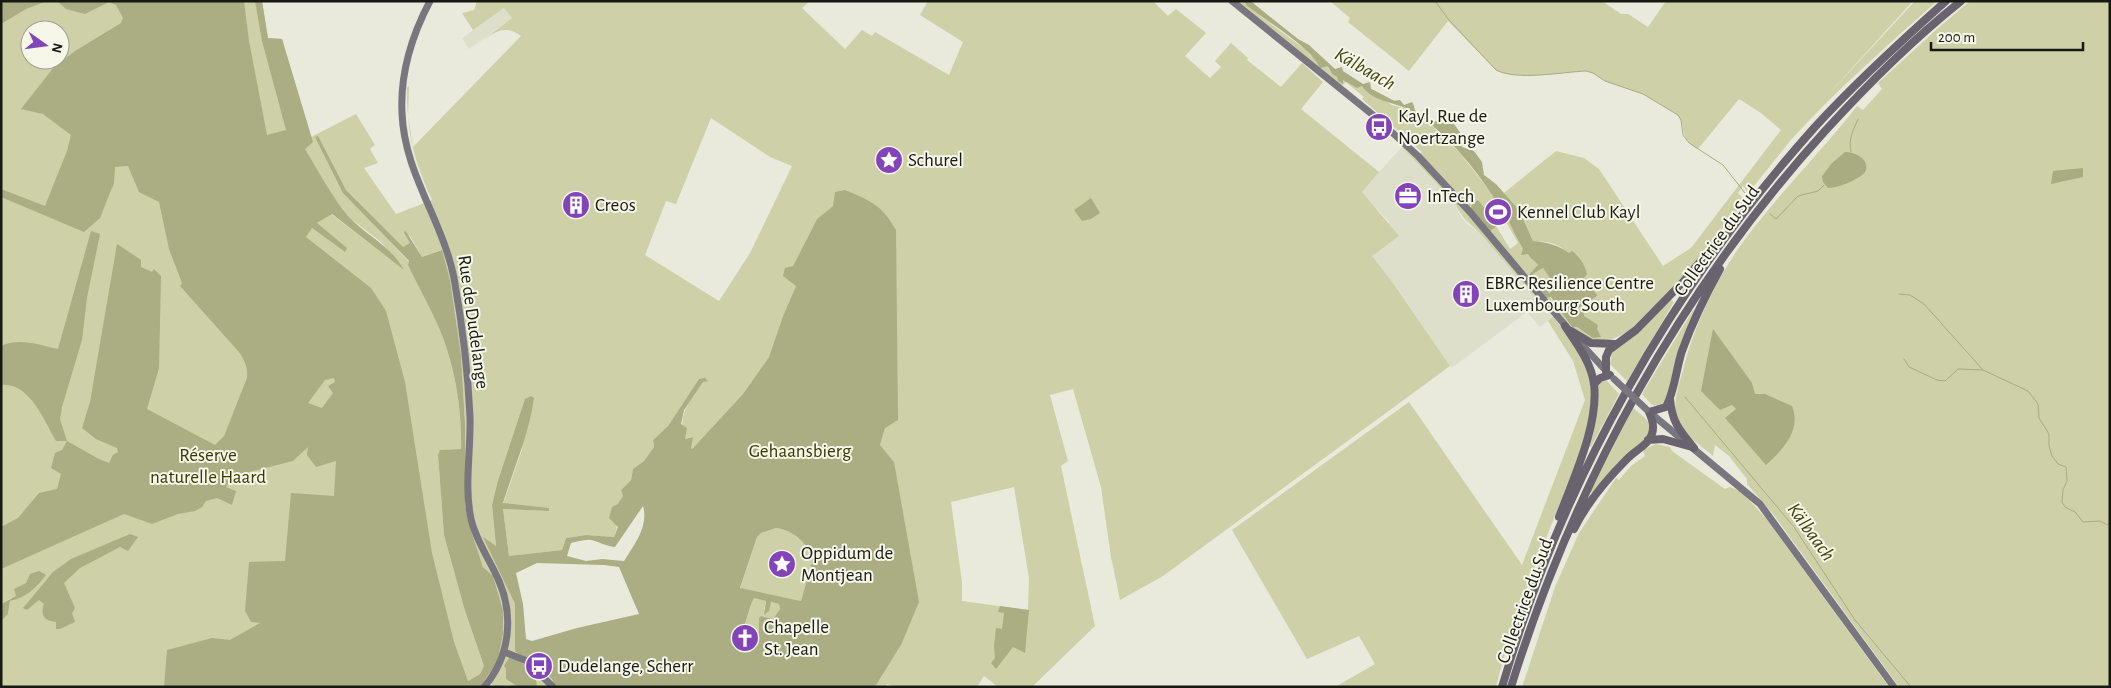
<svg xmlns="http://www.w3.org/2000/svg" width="2111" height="688" font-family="'Alegreya Sans',sans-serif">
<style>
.built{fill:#dedfca}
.green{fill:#ced0a7;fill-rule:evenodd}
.forest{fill:#abad82;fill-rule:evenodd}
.water{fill:#a9ab80}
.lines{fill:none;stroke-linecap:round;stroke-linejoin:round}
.stream{stroke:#a9ab80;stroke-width:1}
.major{stroke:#7a767f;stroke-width:7}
.highway{stroke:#68636e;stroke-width:8}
.major-bridge{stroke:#7a767f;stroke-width:7}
.labels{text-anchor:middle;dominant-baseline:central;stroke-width:4;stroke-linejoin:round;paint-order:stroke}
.poi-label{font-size:19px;fill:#191914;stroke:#f6f7e9;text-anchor:start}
.street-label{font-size:19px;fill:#191914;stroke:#f6f7e9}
.park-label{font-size:19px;fill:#393a03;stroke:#f6f7e9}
.water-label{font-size:20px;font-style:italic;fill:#41420d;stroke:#f6f7e9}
</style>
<rect width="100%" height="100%" fill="#e9eadc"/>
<!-- built -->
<path class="built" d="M504 8 512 18 469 49 462 38Z
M1402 147 1454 202 1458 212 1467 224 1478 231 1553 317 1540 327 1527 312 1453 367 1450 366 1393 283 1371 256 1389 222 1361 192Z"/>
<!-- green -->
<path class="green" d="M1 1H262L268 38 282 39 311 137 356 114 375 145 370 149 378 163 364 168 396 214 432 200C413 158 407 133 407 87L409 86 408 116 413 147 521 36C501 21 488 38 470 50L512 18 504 8 473 30 462 13 474 10 477 1H810L802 8 845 49 862 30 872 36 875 32 949 75 963 42 920 15 928 1H1153L1168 16 1176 9 1206 33 1185 56 1210 78 1221 67 1215 61 1231 43 1248 58 1247 60 1281 87 1302 63 1323 82 1301 109 1379 172 1362 192 1399 236 1372 256 1393 283 1450 366 1163 576 1120 600 1111 557 1101 487 1073 389 1050 395 1068 461 1061 466 1095 626 1032 687H998L984 676 977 687H896L887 684 885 687H875L901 645 894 462 880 445 885 428 833 206 817 219 793 266 796 286 783 316 769 357 743 394 693 448 691 449 692 437 685 439C677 413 689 403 703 382L699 379 668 426 653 440 654 447 644 461 633 469 631 480 621 490 623 496C615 509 620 523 614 537L586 535 566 538 562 550 509 556 503 509 549 511V508L503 504 523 447 497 484 492 505 496 547 504 580 515 604V651L539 671 542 668 552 679 555 687H537L535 676 527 666 506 669V679L518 687 507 685 495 687 488 682 484 687H480L485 682 499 654 503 634V610L493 576 483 567 468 521 465 503V423L461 355 450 280 441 250 422 257 410 236 404 234 411 243 403 248 346 190 317 136 344 193 409 262 408 265C419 289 435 313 443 338 456 373 462 412 461 449L441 450 438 455 444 535 465 611 484 666 480 674 468 681 471 687H1V621L8 614 10 601 14 600 11 598 1 604ZM30 30H60V60H30ZM711 118 770 157 792 166 750 253 719 301 645 255 666 201 676 204ZM334 198 351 219 381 242 403 269 331 214 317 223 345 252 312 228ZM1014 487 1029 578 1028 610 962 601V582L951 502Z
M1237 1H1246L1247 6 1306 50 1310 55 1328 66 1332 74 1343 80 1362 86 1392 105 1410 110 1432 126 1459 152 1490 191 1506 215 1523 249 1539 265 1527 277 1550 297 1572 326 1577 327 1594 338 1584 316V311L1581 310 1578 314H1573L1574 311 1596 297C1596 289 1589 284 1584 277 1567 253 1567 242 1533 241L1519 210 1504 193 1556 151 1584 158 1599 169 1663 266 1691 248 1781 130 1761 113 1739 99 1698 149C1677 136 1688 130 1678 115L1643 94 1605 81 1593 73 1586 71C1562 72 1517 81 1496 70L1448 21 1409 71 1348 22 1350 18 1330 1H1602L1621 14H1628L1648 27 1666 1H1913L1824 99 1915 1H1937C1887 46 1835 91 1790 141 1778 156 1766 171 1754 186L1750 185 1747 191 1743 186 1738 193 1745 201 1685 274 1630 330 1622 335 1607 341 1591 339 1569 325 1543 300 1540 303 1478 231C1465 219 1463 219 1454 202L1402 147 1405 144 1418 156 1422 152 1362 99 1364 97 1346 82 1342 86ZM1478 201 1496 223 1505 220 1518 243 1510 249 1496 226 1490 231Z
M1970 1H2110V687H1899L1773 514 1747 484V479L1729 456 1715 445 1713 456C1701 445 1681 434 1677 418 1672 400 1680 383 1684 366 1695 325 1714 284 1738 249 1774 198 1819 155 1857 106L1863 110 1882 89 1878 83 1937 29Z
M1543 268 1556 287 1548 293 1533 274Z
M1670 299 1674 302 1627 381 1610 364 1613 350Z
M1693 310 1695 312 1667 399 1661 406 1652 405 1642 394Z
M1553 317C1568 336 1587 358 1590 383 1596 425 1569 479 1554 518 1533 573 1510 629 1496 687H1335L1375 664 1359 636 1307 659 1232 530 1409 402 1522 565 1585 400 1573 361 1548 321Z
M1606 380 1619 394 1591 447 1587 445 1598 385 1600 382Z
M1633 408C1644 417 1652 420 1649 435L1594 493 1590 492Z
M1656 444 1670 447 1672 451 1725 489 1730 487 1742 492 1768 521 1889 687H1522L1555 587 1579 533 1616 478 1619 480 1631 466 1645 456 1643 450Z
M776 528C793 530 810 544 812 562L801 601 740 589 757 537 761 533Z
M754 598 766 601 764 610 771 602 779 604 780 609 773 619 761 616 759 633 745 650 739 646 738 637C747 626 747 611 754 598Z"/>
<!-- forest -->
<path class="forest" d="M1 1H47L26 9 1 24Z
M57 1H244L249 41 267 135 286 130 262 41 255 1H262L268 38 282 39 313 142 305 149C319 172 331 196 349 217 367 236 391 246 404 270L332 214 317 223 347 248 345 252 312 228 306 237 371 288 386 311 405 382 432 553 454 642 468 681 480 674 484 666 465 611 444 535 438 455 440 450 461 449C462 412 456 373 443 338 434 313 419 289 408 265L409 261 343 193 315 137 318 136 346 190 403 247 410 243 404 233 405 230 422 257 442 250 450 280 461 355 465 423V503L468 521 483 567 493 576 503 610V634L499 654 496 664 480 687H164L167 650 212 638 230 640 260 623 251 622 245 611 249 562 285 561 291 493 334 496 336 461 316 467 307 455 308 447 293 461 249 472 242 481 233 476 226 487 236 491 232 505 217 498 206 501 202 507 195 511 178 514 152 524 124 514 1 569V527L18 518 39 493 57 489 61 474 51 468 55 453 62 450 67 441H56C44 421 30 382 1 385V346C18 337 41 345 58 349L91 231 100 234 87 298 82 340 62 407 60 419 67 441 97 458 109 463 113 455 118 452 117 448 96 439 82 428 90 402 117 244 141 260V267L152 272 154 269 161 276 159 368 147 409 215 445 224 436 247 378C248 367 245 361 239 352L180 286 182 283 169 249 159 202 139 192 128 166 115 167 114 183 100 218 84 232 1 197V189L45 206 67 151 71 135 43 114 21 109 54 67 75 51 121 23 123 18 116 5 109 2 85 14 66 9ZM334 378 335 382 328 386 333 393 322 408 308 403 325 380Z
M1250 1 1298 39 1309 45 1335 69 1342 67 1343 71 1363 84 1370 82 1371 89 1393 101 1400 100 1404 105 1412 102C1414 104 1414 107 1415 110 1420 119 1444 124 1454 124L1464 138 1462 147 1474 151 1482 162 1484 175 1496 184 1519 210 1533 241C1547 242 1558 245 1569 253L1572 251C1580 257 1585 265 1587 274L1584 278 1597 295 1596 297 1574 311 1573 314H1578L1581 310 1584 311V316L1598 325 1597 329 1601 337 1593 338 1577 327H1572L1551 297 1546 298 1527 277 1538 265 1528 254 1521 255 1523 249C1517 238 1511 227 1506 215 1504 210 1499 204 1495 199 1474 167 1445 131 1412 111 1397 102 1373 103 1362 86L1357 88 1343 80V84L1338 81 1337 77 1332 74 1328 66 1320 68C1312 48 1265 20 1247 6L1245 2ZM1543 268 1556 287 1549 293 1533 274Z
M845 190C871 201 881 204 896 230L898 420 885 428 880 445 894 462 919 602 901 645 875 687H555L552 679 542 669 539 672 515 651V604L483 537 496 546 492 505 497 484 525 399 531 396 534 398C529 434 514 468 503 503L549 508V511L503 509 509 556 562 550 566 538 586 535 614 537 618 527 609 518 612 507 618 504 623 496 621 490 631 480 633 469 644 461 654 447 653 440 668 426 699 379 705 378 708 381 703 382 684 410 681 424 687 428 685 439 693 437 691 449 693 448 743 394 769 357 783 316 796 286 783 276 785 268 793 266 817 219 833 206 835 192ZM643 506C649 526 634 545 624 561L602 559 586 561 567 556 571 543C577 542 585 539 591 540 600 542 605 546 615 547ZM776 528C793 530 810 544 812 562L801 601 740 588 757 537 761 533ZM537 563 604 565 619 567 639 614 577 628 532 641 526 639 523 604 516 573ZM754 598 766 601 764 615 769 611 771 602 779 604 780 609 773 619 761 616 759 618V633L745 650 739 646 738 637C747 626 747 611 754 598Z
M1091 198 1100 213 1091 219 1082 221 1074 210Z
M1478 200 1496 223 1499 221 1501 223 1490 231 1471 208 1472 205Z
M130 534 138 537 128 551 120 547 80 568 64 583 75 608 72 613 75 622 60 629H56V622C44 621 40 615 44 604L39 600 27 610 23 608 53 572 71 559Z
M39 571 46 575C35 589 27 597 10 601L8 614 1 621V604L16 596 14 589 26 583 30 574Z
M1000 606 1029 610 1025 653 1013 647 996 669 991 663 995 658 994 646 996 628 1002 629 1004 613 998 612Z
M509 658C523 661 537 671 537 687H518L506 679V669L504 666Z"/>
<!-- water -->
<path class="water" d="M1845 152C1854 152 1869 158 1866 170 1864 178 1836 189 1828 188L1823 182 1822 176 1832 163Z
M2083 168V177L2051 184 2053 171Z
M1713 329 1752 383 1755 394H1765L1792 406C1802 431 1782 450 1766 465L1725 418 1736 409 1732 405 1720 410 1701 391Z"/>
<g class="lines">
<!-- stream -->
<path class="stream" d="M1250 1 1332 69 1434 122 1459 146 1474 165 1522 240V243L1532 259
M1435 1 1449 20 1496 70C1517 81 1562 72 1586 71L1593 73 1605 81 1643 94 1678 115 1681 120 1683 135 1689 143 1723 165 1745 193
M1851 152C1848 139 1853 131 1858 119
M1770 214 1776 219 1798 196 1818 191 1824 185
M1555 293 1573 318 1579 317 1582 320V326L1596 335
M1899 294 1910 295 1924 304 1983 370 2028 391 2038 404 2039 418 2049 434V446L2052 456 2058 464 2066 467 2067 481 2063 490 2062 502 2065 507 2075 512 2083 522 2100 521 2110 526
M1904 359 1909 367 1937 380 1945 381 1958 369 1983 370
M1685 397 1794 527 1855 620 1911 687"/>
<!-- major -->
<path class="major" d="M430 1C411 37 400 73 402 113 404 173 443 221 454 278 462 323 468 371 470 417 471 450 464 486 471 519 476 541 490 560 499 581 514 616 510 657 484 687
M1232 1 1373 115 1418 156 1470 212 1569 330
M1576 338 1607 372
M1648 411 1760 504 1894 687
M504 652 527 661 553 687"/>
<!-- highway -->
<path class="highway" d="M1571 331 1591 343 1615 344
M1606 371V357L1609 350 1636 330 1682 283 1717 242
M1594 384 1600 378 1610 375
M1670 399C1672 422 1679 430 1694 448
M1648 440 1663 439 1692 447
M1559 517C1573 479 1599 425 1594 384 1591 362 1577 344 1565 326
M1574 529C1587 502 1607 479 1628 458 1634 452 1643 447 1648 441 1656 431 1653 421 1649 412L1666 407C1675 390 1676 369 1682 351 1692 323 1705 296 1720 269
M1502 687C1562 481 1671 288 1814 128 1855 83 1901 41 1946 1
M1511 687C1575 481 1680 291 1825 131 1867 85 1912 40 1961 1"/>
<!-- major-bridge -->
<path class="major-bridge" d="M1614 379 1646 409"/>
</g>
<!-- icons -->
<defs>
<g id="bus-disc" transform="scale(1.4375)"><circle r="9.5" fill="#8344b9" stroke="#f6f7e9"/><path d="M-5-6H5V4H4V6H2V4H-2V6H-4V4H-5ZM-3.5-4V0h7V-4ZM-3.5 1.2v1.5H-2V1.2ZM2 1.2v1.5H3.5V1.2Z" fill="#fff"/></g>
<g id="sight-disc" transform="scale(1.4375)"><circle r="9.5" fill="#8344b9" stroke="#f6f7e9"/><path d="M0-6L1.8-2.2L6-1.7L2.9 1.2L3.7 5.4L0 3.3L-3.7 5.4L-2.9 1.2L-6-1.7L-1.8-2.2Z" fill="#fff"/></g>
<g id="office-disc" transform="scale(1.4375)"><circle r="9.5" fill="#8344b9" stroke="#f6f7e9"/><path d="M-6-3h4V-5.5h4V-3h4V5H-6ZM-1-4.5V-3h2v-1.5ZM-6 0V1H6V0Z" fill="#fff"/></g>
<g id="building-disc" transform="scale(1.4375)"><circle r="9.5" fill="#8344b9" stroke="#f6f7e9"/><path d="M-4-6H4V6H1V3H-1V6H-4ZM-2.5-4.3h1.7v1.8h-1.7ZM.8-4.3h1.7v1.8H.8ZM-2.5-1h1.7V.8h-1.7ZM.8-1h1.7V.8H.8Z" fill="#fff"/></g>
<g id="stadium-disc" transform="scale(1.4375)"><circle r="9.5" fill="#8344b9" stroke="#f6f7e9"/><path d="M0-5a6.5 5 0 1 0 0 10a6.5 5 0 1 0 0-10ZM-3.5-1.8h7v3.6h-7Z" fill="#fff"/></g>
<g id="church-disc" transform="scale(1.4375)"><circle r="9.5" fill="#8344b9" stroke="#f6f7e9"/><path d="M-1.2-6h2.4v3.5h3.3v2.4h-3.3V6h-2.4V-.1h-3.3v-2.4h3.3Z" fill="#fff"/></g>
</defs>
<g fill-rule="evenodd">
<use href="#bus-disc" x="1379" y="127"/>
<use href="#sight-disc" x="889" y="160"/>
<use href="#office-disc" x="1408" y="196"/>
<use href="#building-disc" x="576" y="205"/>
<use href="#stadium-disc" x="1498" y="212"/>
<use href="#building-disc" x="1466" y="294"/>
<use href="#sight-disc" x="782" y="564"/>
<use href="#church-disc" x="745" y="638"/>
<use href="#bus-disc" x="539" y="666"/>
</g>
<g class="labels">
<!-- poi labels -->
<g class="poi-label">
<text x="1398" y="116">Kayl, Rue de<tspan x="1398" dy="22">Noertzange</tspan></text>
<text x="908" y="160">Schurel</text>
<text x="1427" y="196">InTech</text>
<text x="595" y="205">Creos</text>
<text x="1517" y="212">Kennel Club Kayl</text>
<text x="1485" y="283">EBRC Resilience Centre<tspan x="1485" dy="22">Luxembourg South</tspan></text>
<text x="801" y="553">Oppidum de<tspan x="801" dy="22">Montjean</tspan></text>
<text x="764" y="627">Chapelle<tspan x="764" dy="22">St. Jean</tspan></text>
<text x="558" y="666">Dudelange, Scherr</text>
</g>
<!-- street labels -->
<g class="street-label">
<text transform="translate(1717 241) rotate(-54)">Collectrice du Sud</text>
<text transform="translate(473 322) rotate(82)">Rue de Dudelange</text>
<text transform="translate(1525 601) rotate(-70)">Collectrice du Sud</text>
</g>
<!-- park labels -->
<g class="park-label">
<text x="800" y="451">Gehaansbierg</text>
<text x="208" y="455">Réserve<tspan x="208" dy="22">naturelle Haard</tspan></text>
</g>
<!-- water labels -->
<g class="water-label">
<text transform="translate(1365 69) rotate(30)">Kälbaach</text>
<text transform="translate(1811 532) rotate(54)">Kälbaach</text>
</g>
</g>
<!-- border -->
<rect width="2111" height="688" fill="none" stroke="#191914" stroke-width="5"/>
<!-- north arrow -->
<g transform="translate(45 45) rotate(104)"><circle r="24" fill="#f6f7e9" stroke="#9e9e94"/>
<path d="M0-4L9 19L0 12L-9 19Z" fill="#8344b9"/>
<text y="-8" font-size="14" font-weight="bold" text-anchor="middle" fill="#191914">N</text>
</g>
<!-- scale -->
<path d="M1931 42v8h152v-8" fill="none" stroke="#191914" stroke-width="2.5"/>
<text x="1938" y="42" font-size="15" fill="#191914" stroke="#f6f7e9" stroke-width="4" paint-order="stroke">200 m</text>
</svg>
